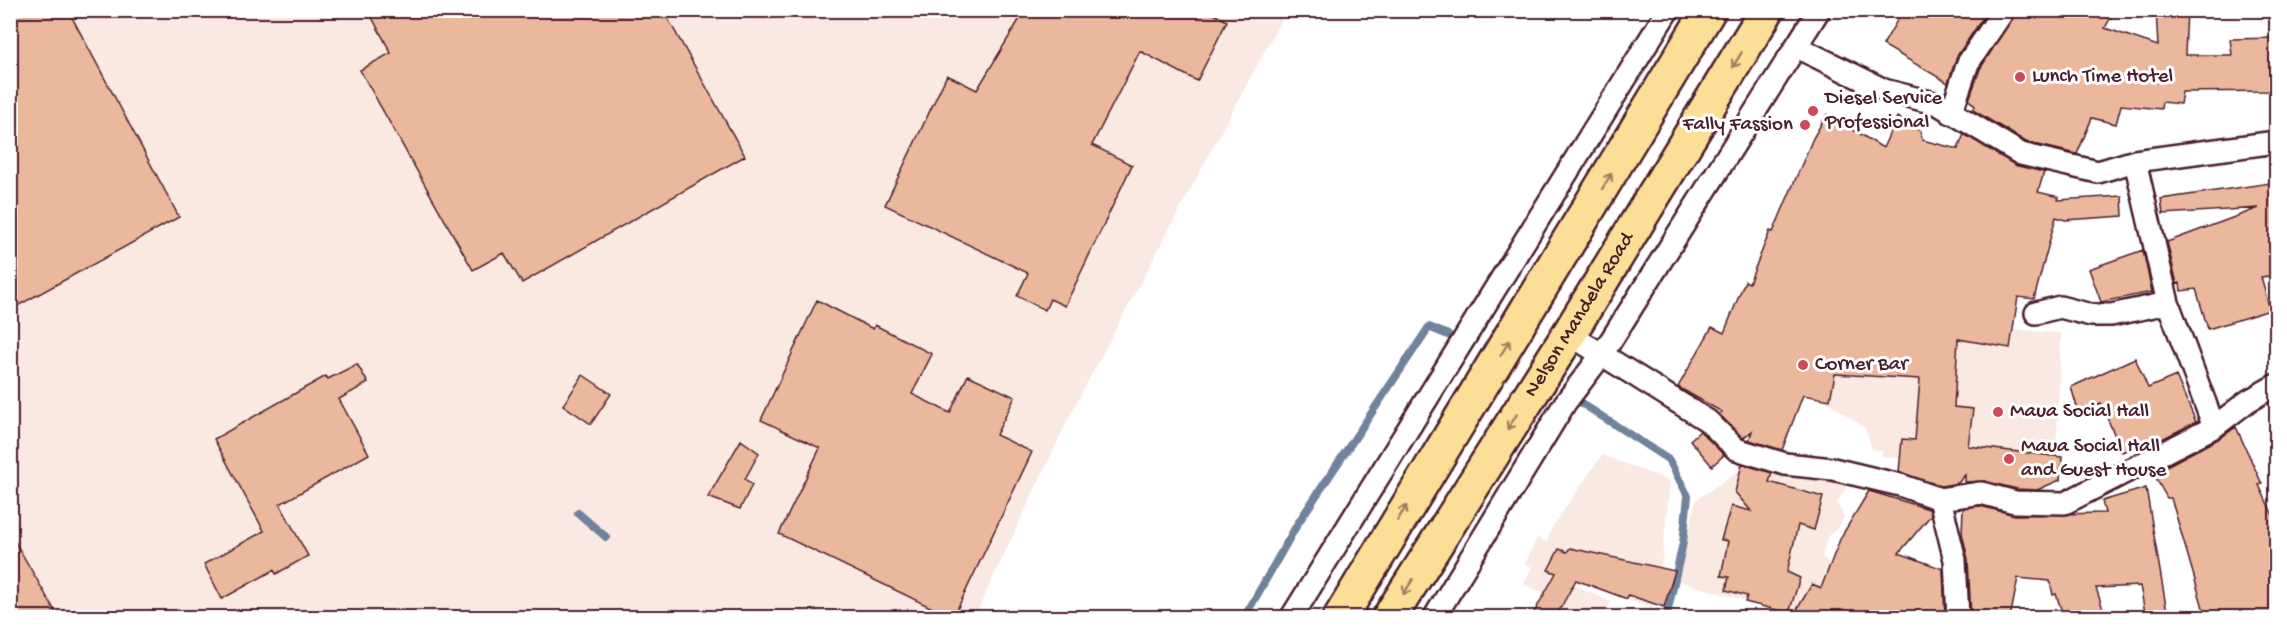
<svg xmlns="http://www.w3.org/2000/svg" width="2287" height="628" font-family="'Gochi Hand',sans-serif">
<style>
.built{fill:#f9e9e2}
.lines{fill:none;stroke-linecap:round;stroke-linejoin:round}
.stream{stroke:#70839d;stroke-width:8}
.building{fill:#ebb79d;stroke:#4a1f2b;stroke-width:1.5}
.street-casing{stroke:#4a1f2b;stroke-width:26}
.primary-casing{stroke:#4a1f2b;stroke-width:38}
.street{stroke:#fff;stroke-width:21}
.primary{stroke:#fdde96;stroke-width:33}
.oneway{stroke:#a47e60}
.poi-dot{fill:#d1495b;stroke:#fff;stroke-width:2}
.labels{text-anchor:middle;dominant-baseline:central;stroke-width:6;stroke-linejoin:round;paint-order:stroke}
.poi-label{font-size:21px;fill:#4a1f2b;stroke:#fff;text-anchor:start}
.street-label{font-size:21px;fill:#4a1f2b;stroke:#fff}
</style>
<rect width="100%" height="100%" fill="#fff"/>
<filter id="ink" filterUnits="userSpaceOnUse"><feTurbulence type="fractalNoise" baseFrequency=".0167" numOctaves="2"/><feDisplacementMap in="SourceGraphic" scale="12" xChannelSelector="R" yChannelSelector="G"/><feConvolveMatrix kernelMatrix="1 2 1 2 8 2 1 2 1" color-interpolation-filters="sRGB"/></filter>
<g filter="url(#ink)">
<!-- built -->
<path class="built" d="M10 11H1286L1072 411 974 618 11 617Z
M1825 312 1933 324 2061 333 2056 456 1968 465 1882 456V451L1872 449 1865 428 1825 400 1821 384Z
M1602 455 1670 481 1659 590 1652 608 1550 573 1611 602 1604 617H1534L1545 594 1524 584 1532 567 1525 564 1537 538 1547 542 1552 527Z
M1758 457 1848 485 1837 503 1844 517 1839 527 1828 536 1822 556 1844 580 1800 617 1679 581 1696 500Z"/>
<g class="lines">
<!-- stream -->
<path class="stream" d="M1572 397 1669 460 1688 496 1683 543 1666 618
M578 513 606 537
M1244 618 1298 523 1429 327 1462 341"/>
</g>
<!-- building -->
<path class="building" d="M10 10H68L179 217 10 310Z
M368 10H663L745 156 522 283 504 253 473 270 360 70 391 53Z
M1025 10H1207L1227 21 1197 81 1140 51 1092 145 1132 165 1065 306 1050 299 1045 310 1017 296 1028 273 885 205 947 75 977 90Z
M1903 10H1988L1957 56 1948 83 1883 45Z
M2017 10H2115L2105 28 2158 46 2156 10H2187L2185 55H2232L2230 39 2277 38V83H2271V91L2182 92 2180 104 2162 102 2161 109 2121 105 2116 124 2092 118 2077 154 2026 142 1973 110 1975 106 1969 100 1980 69Z
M1827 114 1883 148 1897 117 1921 131 1922 140 1958 149 1964 134 2015 165 2044 172 2038 192 2059 197 2058 200 2122 196 2123 216 2065 220 2056 217 2034 299 2018 297 2010 348 1958 339 1954 407 1973 409 1968 446 2062 457 2060 480 2037 490 2017 489 1984 481 1965 482V475L1958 483 1941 486 1899 472 1902 439 1915 440 1920 379 1835 374 1830 400 1803 395 1782 450 1749 440 1752 431 1743 438 1719 414 1722 412 1678 387 1712 327 1724 333 1745 281 1749 283 1770 231 1773 232 1813 138Z
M2277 182V275L2261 277 2270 310 2208 329 2196 289 2181 291 2180 283 2177 284 2167 242 2259 208 2163 214 2161 199Z
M2143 250 2152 292 2101 302 2089 269Z
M817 300 873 329 875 325 932 354 912 394 950 413 968 375 1015 397 996 435 1032 452 953 618 779 534 820 448 761 420Z
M2135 358 2148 388 2176 376 2196 422 2144 448V443L2122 452 2101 404 2079 414 2071 387Z
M357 364 368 383 339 399 369 454 280 504 308 556 276 574 274 570 222 599 204 564 264 531 214 439 326 376 328 379Z
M583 375 611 394 591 424 563 405Z
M2236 427 2262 484 2259 485 2277 524V618H2206L2171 498H2167L2153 473 2220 438Z
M1700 431 1724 455 1712 466 1690 440Z
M741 440 759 453 745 479 752 485 740 509 708 497Z
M1742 464 1772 473 1769 482 1823 497 1814 530 1798 525 1787 572 1800 578 1789 613 1745 602 1747 596 1726 590 1729 577 1721 576 1728 541 1721 540 1731 506 1751 511 1735 492Z
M2146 488 2168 618H2146L2140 586 2096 588 2106 618H2064L2056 594 2053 595 2050 581 2018 578 2010 618H1971L1968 559 1962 533 1963 508 1980 506 2015 515 2105 513 2102 501Z
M1869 491 1929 509 1931 515 1899 553 1943 569 1945 618H1860L1845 612 1841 618H1792L1812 584 1821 588 1841 537Z
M10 533 59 618H10Z
M1570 548 1675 571 1664 607 1628 595 1627 599 1576 580 1555 618H1531L1556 573 1548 570 1559 549 1567 552Z"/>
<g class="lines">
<!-- street casing -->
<g class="street-casing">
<path id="street" d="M1797 47 1884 90 1938 104 2021 154 2098 172 2135 161 2276 142
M1951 113 1968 63 2004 10
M2135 161 2168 303 2214 427
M2036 313 2060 307 2091 315H2111L2168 303
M1569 334 1708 421 1736 449 1785 464 1833 469 1900 485 1940 499 1981 493 2015 502 2065 503 2214 427 2248 401 2276 385
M1940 499 1955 560 1958 618
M1291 618 1668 10
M1434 618 1565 403 1603 353 1819 10"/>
</g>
<!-- primary casing -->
<g class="primary-casing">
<g id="primary">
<path d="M1340 618 1709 10"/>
<path id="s1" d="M1389 618 1569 334 1767 10"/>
</g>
</g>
<!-- street -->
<use href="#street" class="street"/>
<!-- primary -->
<use href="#primary" class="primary"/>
</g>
<!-- one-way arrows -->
<defs><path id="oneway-shaft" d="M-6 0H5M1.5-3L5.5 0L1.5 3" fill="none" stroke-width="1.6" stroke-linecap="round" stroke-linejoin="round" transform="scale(1.5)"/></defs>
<g class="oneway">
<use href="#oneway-shaft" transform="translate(1737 60) rotate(121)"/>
<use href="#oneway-shaft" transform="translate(1607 181) rotate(-59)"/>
<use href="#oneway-shaft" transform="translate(1505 348) rotate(-59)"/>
<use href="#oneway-shaft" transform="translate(1512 422) rotate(122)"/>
<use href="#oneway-shaft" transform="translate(1402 513) rotate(-58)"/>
<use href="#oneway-shaft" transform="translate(1408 587) rotate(122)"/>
</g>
</g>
<!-- markers -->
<g class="poi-dot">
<circle cx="2020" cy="77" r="6"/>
<circle cx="1813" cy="111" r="6"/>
<circle cx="1805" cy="125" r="6"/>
<circle cx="1803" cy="365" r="6"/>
<circle cx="1998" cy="412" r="6"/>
<circle cx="2009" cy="459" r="6"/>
</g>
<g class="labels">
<!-- poi labels -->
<g class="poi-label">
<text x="2032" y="77">Lunch Time Hotel</text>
<text x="1825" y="99">Diesel Service<tspan x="1825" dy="24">Professional</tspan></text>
<text x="1793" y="125" text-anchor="end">Fally Fassion</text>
<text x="1815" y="365">Corner Bar</text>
<text x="2010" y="412">Maua Social Hall</text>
<text x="2021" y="447">Maua Social Hall<tspan x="2021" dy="24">and Guest House</tspan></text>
</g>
<!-- street labels -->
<g class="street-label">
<text stroke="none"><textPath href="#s1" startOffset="358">Nelson Mandela Road</textPath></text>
</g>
</g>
<!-- margin -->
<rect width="2287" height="628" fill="none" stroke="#fff" stroke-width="36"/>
<rect x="18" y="18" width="2251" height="592" fill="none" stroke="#4a1f2b" stroke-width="2" filter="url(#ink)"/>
</svg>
